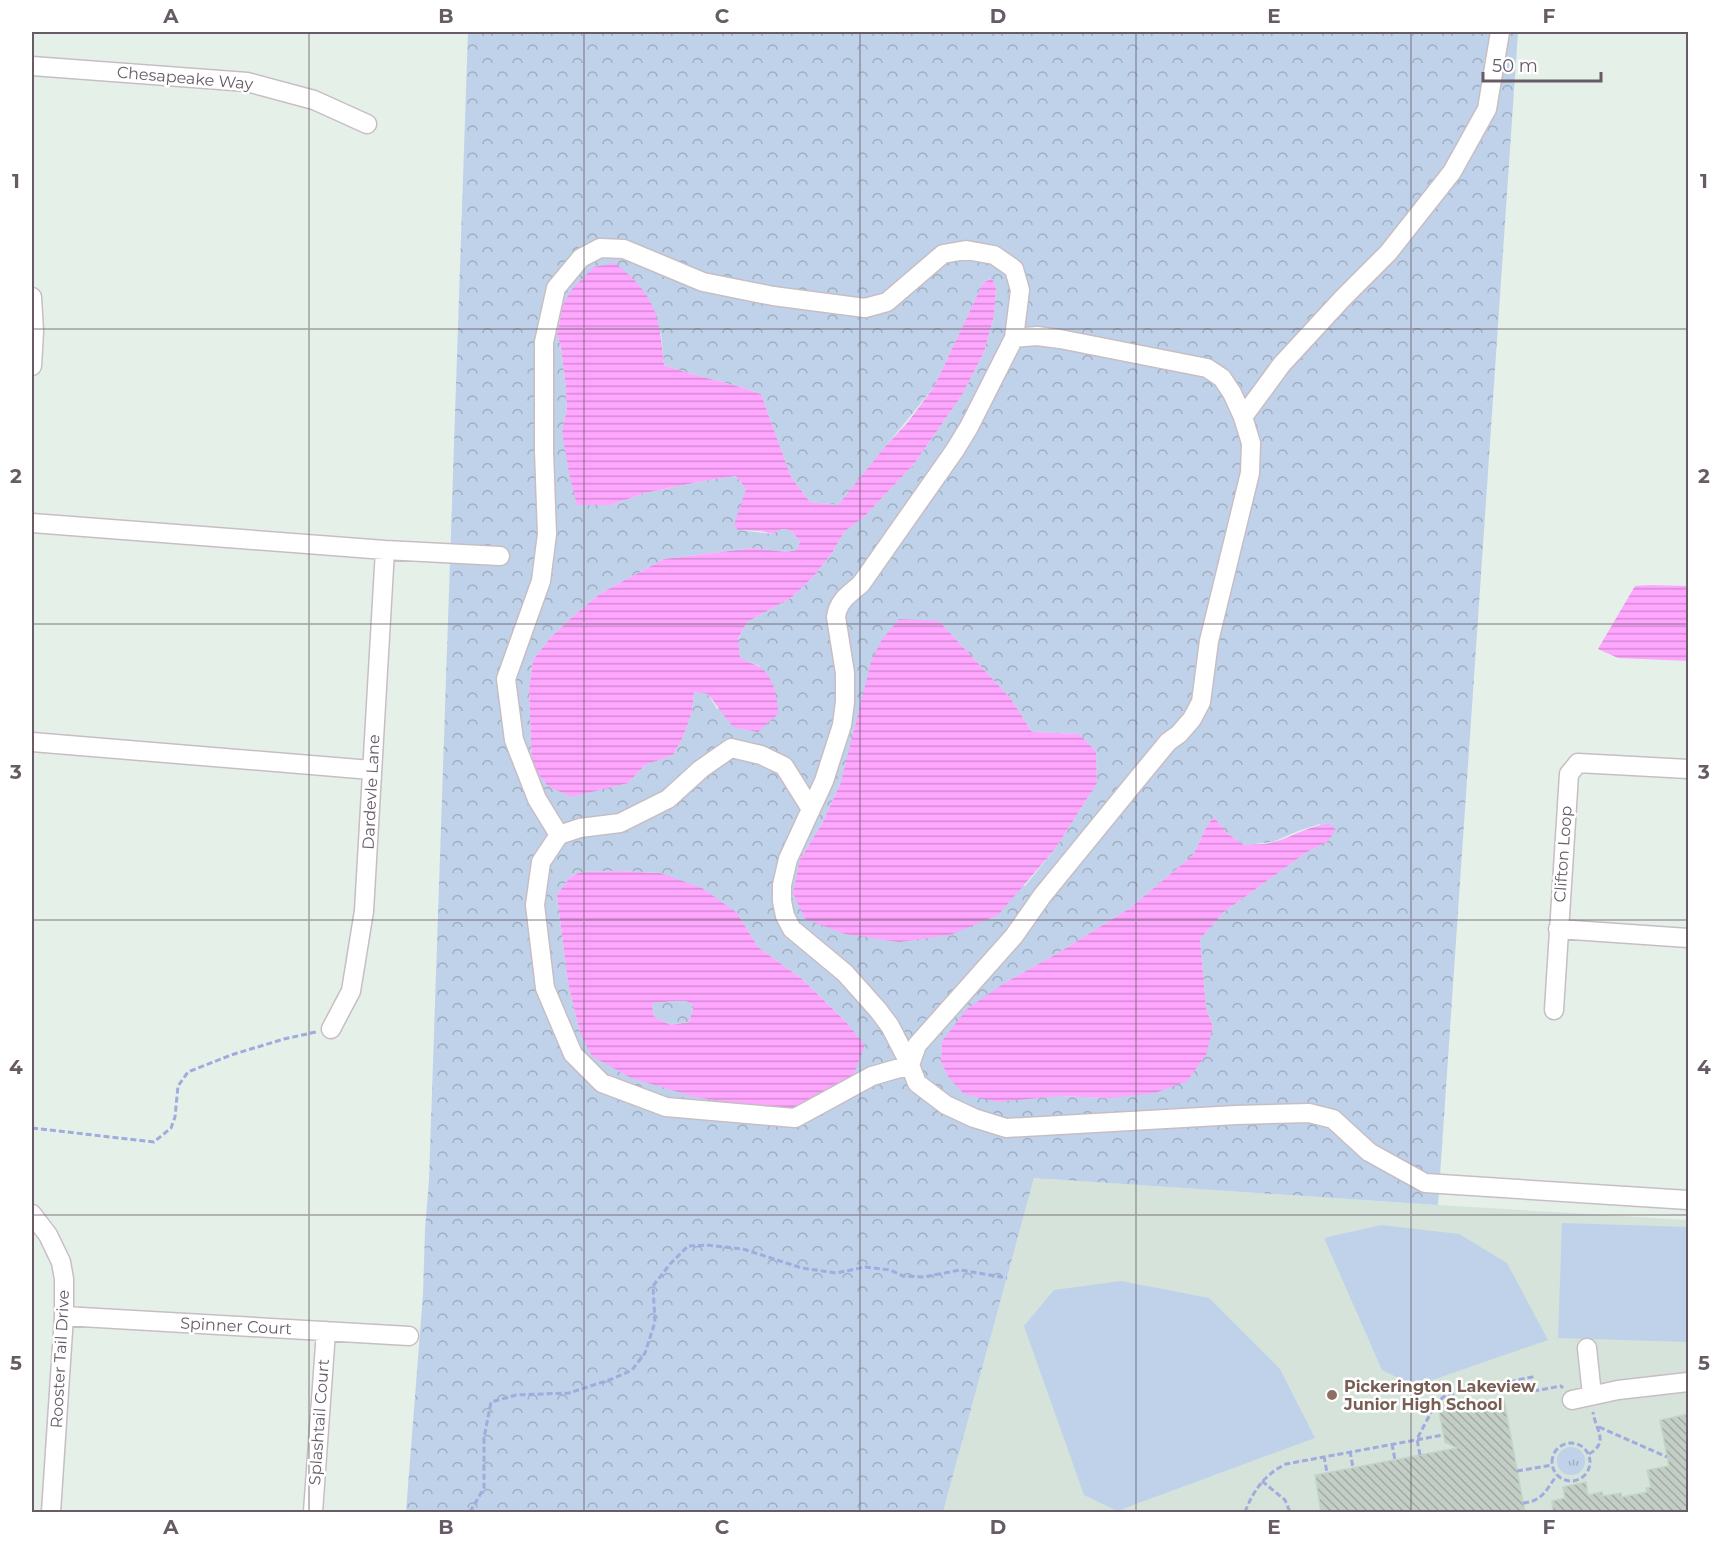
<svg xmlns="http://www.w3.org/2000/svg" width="1720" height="1544" font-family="Montserrat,sans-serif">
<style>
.education{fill:#d5e3da}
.grass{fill:url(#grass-tufts)}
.forest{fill:url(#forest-crowns);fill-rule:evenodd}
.pitch{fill:#bfd2ea}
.water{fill:url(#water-rules);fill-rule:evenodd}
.building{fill:url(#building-back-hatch);stroke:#c2d6c7;stroke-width:1.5}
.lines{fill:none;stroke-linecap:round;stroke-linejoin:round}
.minor-casing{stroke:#c7bec5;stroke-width:21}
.path{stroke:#a0abde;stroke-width:3;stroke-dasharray:6 3;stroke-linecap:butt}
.minor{stroke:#fff;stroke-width:18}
.grid{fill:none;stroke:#675c66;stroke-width:1.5;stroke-opacity:0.55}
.education-dot{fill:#8d6e63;stroke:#fff;stroke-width:2}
.labels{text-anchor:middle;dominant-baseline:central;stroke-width:5;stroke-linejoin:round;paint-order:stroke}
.street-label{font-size:16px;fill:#675c66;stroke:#fff}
.education-label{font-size:16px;font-weight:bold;fill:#785e54;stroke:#fff;text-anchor:start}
.neatline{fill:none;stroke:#675c66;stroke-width:2}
.grid-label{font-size:20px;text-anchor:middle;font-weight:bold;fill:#675c66}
</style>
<defs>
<pattern id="grass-tufts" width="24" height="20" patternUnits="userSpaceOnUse" patternTransform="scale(1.5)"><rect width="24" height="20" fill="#bfd2ea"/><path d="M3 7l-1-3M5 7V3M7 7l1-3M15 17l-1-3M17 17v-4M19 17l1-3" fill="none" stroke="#9faec1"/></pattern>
<pattern id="forest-crowns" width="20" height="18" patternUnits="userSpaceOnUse" patternTransform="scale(1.5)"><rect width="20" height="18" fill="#bfd2ea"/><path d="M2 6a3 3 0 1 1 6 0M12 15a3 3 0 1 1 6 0" fill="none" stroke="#9faec1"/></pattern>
<pattern id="water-rules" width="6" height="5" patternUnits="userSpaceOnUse" patternTransform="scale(1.5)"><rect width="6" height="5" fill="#ffa6ff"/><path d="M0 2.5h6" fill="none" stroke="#d28ad2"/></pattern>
<pattern id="building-back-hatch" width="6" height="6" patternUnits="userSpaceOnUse" patternTransform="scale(1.5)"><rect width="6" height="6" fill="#c3cec6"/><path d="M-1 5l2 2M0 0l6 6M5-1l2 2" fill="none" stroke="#a2aaa5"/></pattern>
</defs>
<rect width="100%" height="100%" fill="#e5f0e9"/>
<!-- education -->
<path class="education" d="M1034 1178 1438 1205 1688 1220V1512H943Z"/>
<!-- grass -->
<path class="grass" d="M1557 1461a14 14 0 1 1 28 0a14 14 0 1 1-28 0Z"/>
<!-- forest -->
<path class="forest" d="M468 32H1518L1438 1205 1034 1178 943 1512H406L423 1294 425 1230 429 1180ZM991 278 996 289 994 316 984 352 962 395 914 464 864 517 844 532 832 553 813 577 791 598 747 622 738 640 740 659 760 666 717 709 708 694 694 692 692 712 683 737 673 755 645 765 628 783 532 766 529 690 533 660 550 638 572 617 601 593 664 559 754 548 786 552 797 550 800 542C793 530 784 524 773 534L738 530 746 489 736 476 703 481 645 493 611 505 562 431 567 409 566 388 561 347 557 334 560 317 661 333 664 365C696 377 729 382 761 394L791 477 810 502 838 505 934 387 983 283ZM939 621 1011 699 1032 732 1079 734 1096 751 1097 783 1055 849 1025 886 800 859 822 824 841 782 851 749 856 721ZM1214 817 1227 833 1244 845 1273 842 1298 831 1320 824 1327 842 1307 852 1224 912 1200 939 1206 1008 1213 1027 1110 1098 1058 1096 949 1078 941 1062 942 1041 1006 982 1058 953 1130 908 1193 855C1201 842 1203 828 1214 817ZM619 871 660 873 737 913 758 947 802 979 845 1021 580 1033 568 983 557 895 570 877 581 872Z
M675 1001H686L694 1006 689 1022 671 1025 654 1017 652 1005 653 1003Z"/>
<!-- pitch -->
<path class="pitch" d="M1562 1223 1688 1227V1342L1558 1338Z
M1381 1225 1459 1234 1507 1263 1548 1340 1415 1386 1382 1370 1324 1238Z
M1121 1281 1209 1298 1280 1369 1315 1438 1117 1511 1084 1495 1024 1326 1054 1290Z"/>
<!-- water -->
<path class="water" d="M615 263C656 296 659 314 664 365 696 377 729 382 761 394L791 477 810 502 838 505 884 448 908 422 934 387 983 283 992 278 996 289 994 316 984 352 962 395 914 464 864 517 844 532 832 553 813 577 791 598 747 622 738 639 740 658C745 661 752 663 758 666 773 674 778 697 778 714L758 732 733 727 708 694 694 692 692 712 683 737 673 755 645 765 628 783 571 797 548 786 532 766 529 690 533 660 550 638 572 617 601 593 664 559 754 548 786 552 797 550 800 542C793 530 784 524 773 534L761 531 738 530 734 525 746 489 736 476 703 481 645 493 611 505H577L570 478 562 431 567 409 566 388 561 347 557 334 563 305 572 289 594 267Z
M1651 585 1688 586V661L1618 658 1598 649 1635 586Z
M899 619 939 621 1011 699 1032 732 1079 734 1096 751 1097 783 1055 849 998 915 950 935 899 942 845 934 805 919 793 893 800 859 822 824 841 782 871 662 881 641Z
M1214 817 1227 833 1244 845C1254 844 1265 845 1274 842 1293 837 1309 825 1330 824L1336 830 1327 842 1307 852 1224 912 1200 939 1206 1008 1213 1027 1206 1055 1187 1081 1155 1093 1110 1098 1058 1096 998 1102 964 1094 949 1078 941 1062 942 1041 967 1009 1006 982 1058 953 1130 908 1193 855C1201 842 1203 828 1214 817Z
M619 871 660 873 702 888 737 913 758 947 802 979 845 1021 865 1045 853 1076 789 1112 695 1097 631 1078 592 1056 580 1033 568 983 557 895 570 877 581 872ZM675 1001H686L694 1006 689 1022 671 1025 654 1017 652 1005 653 1003Z"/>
<!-- building -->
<path class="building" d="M1504 1400 1525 1512H1321L1315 1475 1457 1448 1445 1442 1439 1412Z
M1689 1414V1512H1553L1552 1501 1565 1498 1563 1487 1586 1482 1588 1495 1602 1492 1603 1496 1621 1493 1622 1497 1647 1492 1646 1488 1651 1487 1647 1470 1669 1466 1660 1420Z"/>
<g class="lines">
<!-- minor casing -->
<g class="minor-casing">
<path id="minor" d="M32 66 247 82 314 100 367 124
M32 297 34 331 32 366
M1243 417 1282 364 1343 298 1388 253 1452 172 1487 109 1500 32
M32 523 385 550 500 556
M32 742 371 770
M811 809 784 766 761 755 731 748 701 769 668 799 620 823 580 828 559 835 541 862 535 905 545 988 573 1054 602 1083 666 1107 795 1118 872 1076 910 1065
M559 835 537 799 514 740 506 679 541 581 547 534 544 451V342L556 288 581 258 600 248 624 249 703 282 773 296 865 308 887 302 943 254 966 250 994 255 1014 269 1020 290 1014 338
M1558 929 1688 938
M1554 1010 1569 774 1578 763 1688 769
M331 1029 351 991 364 911 385 550
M910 1065 917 1045 1014 936 1042 896 1135 782 1168 742 1179 734 1192 719 1201 702 1209 641 1250 473 1251 443 1243 417 1232 393 1222 378 1207 368 1060 339 1037 336 1014 338 969 427 955 450 861 584C849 594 838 601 836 617L845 673V702L842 725 824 781 788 859 782 885V901L785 916 792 929 845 973 878 1010 890 1026 910 1065 917 1083 946 1105 974 1118 1006 1128 1236 1115 1309 1113 1333 1119 1369 1152 1425 1183 1688 1200
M32 1214 48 1235 61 1262 64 1279V1316L51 1512
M64 1316 409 1336
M1587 1348 1592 1395
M1572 1400 1618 1390 1688 1382
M313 1512 326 1331"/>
</g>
<!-- path -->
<path class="path" d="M32 1128 154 1142 171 1128 175 1117 178 1086 188 1072 231 1055 284 1039 316 1032
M1599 1427 1667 1457
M1552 1462a19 19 0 1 1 38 0a19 19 0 1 1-38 0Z
M1392 1444 1395 1460
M1350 1451 1353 1468
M1589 1454C1610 1442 1595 1429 1593 1412
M1420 1455 1417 1439 1436 1403 1446 1395 1532 1377 1534 1391 1561 1386 1563 1388
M1324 1456 1327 1473
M1517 1471 1552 1465
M1262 1481 1285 1500 1290 1512
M1523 1503C1543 1501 1546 1490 1557 1475
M470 1512 484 1488V1438L491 1402 516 1395 569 1393 612 1379 632 1370 645 1353 655 1322 653 1286 670 1264 688 1246 707 1245 743 1249 802 1268 836 1273 865 1267 890 1270 903 1276 924 1277 960 1270 1007 1278
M1245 1512C1253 1491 1265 1474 1286 1464L1443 1435"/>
<!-- minor -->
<use href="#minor" class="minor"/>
</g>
<!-- grid -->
<path class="grid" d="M309 32V1512M584 32V1512M860 32V1512M1136 32V1512M1411 32V1512M32 329H1688M32 624H1688M32 920H1688M32 1215H1688"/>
<!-- markers -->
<circle class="education-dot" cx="1332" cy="1395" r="6"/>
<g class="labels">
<!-- street labels -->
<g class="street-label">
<text transform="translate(185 78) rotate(5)">Chesapeake Way</text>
<text transform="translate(371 792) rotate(-87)">Dardevle Lane</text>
<text transform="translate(1563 854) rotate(-86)">Clifton Loop</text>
<text transform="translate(236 1326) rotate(3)">Spinner Court</text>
<text transform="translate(60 1359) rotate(-87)">Rooster Tail Drive</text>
<text transform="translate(319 1422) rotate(-86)">Splashtail Court</text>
</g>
<!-- education labels -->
<g class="education-label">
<text x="1344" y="1386">Pickerington Lakeview<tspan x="1344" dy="18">Junior High School</tspan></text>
</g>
</g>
<!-- border -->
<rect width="1720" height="1544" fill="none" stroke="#ffffff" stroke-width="66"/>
<!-- scale -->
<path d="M1483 72v9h118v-9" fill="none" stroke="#675c66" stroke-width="3"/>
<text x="1492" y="72" font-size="18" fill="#675c66" stroke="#ffffff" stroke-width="4.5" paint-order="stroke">50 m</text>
<rect x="33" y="33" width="1654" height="1478" class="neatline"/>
<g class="grid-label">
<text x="171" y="23">A</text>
<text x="446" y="23">B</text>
<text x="722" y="23">C</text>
<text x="998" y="23">D</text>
<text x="1274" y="23">E</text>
<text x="1549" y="23">F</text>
<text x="16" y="188">1</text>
<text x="1704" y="188">1</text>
<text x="16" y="483">2</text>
<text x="1704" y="483">2</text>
<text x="16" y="779">3</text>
<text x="1704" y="779">3</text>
<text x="16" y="1074">4</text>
<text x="1704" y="1074">4</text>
<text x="16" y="1370">5</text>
<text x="1704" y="1370">5</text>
<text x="171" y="1534">A</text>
<text x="446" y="1534">B</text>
<text x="722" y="1534">C</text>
<text x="998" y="1534">D</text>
<text x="1274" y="1534">E</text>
<text x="1549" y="1534">F</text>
</g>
</svg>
